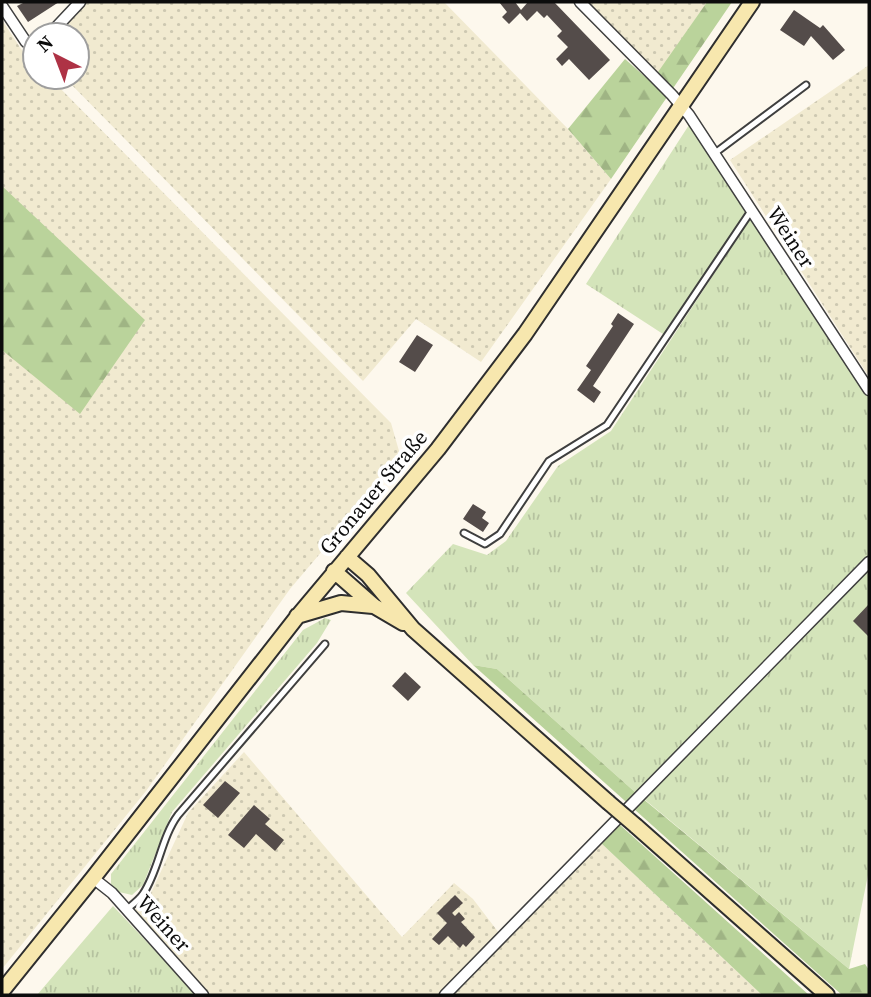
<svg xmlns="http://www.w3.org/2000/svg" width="871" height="997" font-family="'Source Serif 4',serif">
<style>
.farmland{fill:url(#farmland-dots)}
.grass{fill:url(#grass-tufts)}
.forest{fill:url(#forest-firs)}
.building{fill:#544c4a}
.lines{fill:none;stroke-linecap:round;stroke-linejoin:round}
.lane-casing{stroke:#3f3f3f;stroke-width:9}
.street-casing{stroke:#3f3f3f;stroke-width:13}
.secondary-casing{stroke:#2e2e2e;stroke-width:18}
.lane{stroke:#fff;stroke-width:5}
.street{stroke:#fff;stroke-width:10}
.secondary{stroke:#f7e7ae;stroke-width:14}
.secondary-bridge-casing{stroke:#2e2e2e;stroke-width:18;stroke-linecap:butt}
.secondary-bridge{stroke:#f7e7ae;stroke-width:14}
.labels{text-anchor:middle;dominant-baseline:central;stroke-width:7;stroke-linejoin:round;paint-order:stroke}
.street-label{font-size:21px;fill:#0c0c0c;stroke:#fff}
</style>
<defs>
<pattern id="farmland-dots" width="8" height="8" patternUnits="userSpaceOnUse" patternTransform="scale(1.75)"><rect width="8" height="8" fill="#f1ead0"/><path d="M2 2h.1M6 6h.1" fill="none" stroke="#cdc8b1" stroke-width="1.8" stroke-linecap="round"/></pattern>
<pattern id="grass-tufts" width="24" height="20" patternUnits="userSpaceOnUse" patternTransform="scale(1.75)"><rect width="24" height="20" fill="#d4e4ba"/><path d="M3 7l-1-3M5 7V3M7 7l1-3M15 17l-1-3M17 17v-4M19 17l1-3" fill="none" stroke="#b5c29f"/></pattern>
<pattern id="forest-firs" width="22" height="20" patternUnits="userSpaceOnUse" patternTransform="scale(1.75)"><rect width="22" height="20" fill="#bad39b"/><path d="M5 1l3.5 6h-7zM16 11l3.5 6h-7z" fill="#9fb484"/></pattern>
</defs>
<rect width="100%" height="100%" fill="#fdf8ed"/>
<!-- farmland -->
<path class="farmland" d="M84 2H444L568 129 611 179 481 362 416 319 363 381 64 77H77V35H53Z
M584 2H707L657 75Z
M2 20 21 49 35 63V77H49L391 423 401 458 290 589 146 791 2 969Z
M869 65V377L730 160Z
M244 752 402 937 454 883 473 899 499 933 439 995H210L133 912 150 895 188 813Z
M601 843 762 995H450Z"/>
<!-- grass -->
<path class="grass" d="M689 125 747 212 663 334 586 284Z
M750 219 869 398V559L636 793 497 669 473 665 406 593 453 544 487 555 506 541 558 466 611 431Z
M869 569V870L849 969 644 799 770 668Z
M325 618 331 620 317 643 172 812 143 885 132 895 119 892 111 884V874L303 630Z
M113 906 197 995H37Z"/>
<!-- forest -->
<path class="forest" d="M707 2H732L611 179 568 129 625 59 651 82Z
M2 186 145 320 80 414 2 350Z
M473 665 497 669 636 793 849 969 865 964 869 970V995H842Z
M620 825 809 995H762L601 843Z"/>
<!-- building -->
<path class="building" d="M25 2H59L28 22 17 6Z
M499 2H515L521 10 528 2H554L610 60 589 80 569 59 562 66 556 59 568 47 557 36 562 31 547 15 544 18 537 11 527 21 520 13 509 24 502 17 507 12Z
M794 10 820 28 823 25 845 50 833 60 811 36 804 46 780 30Z
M618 313 634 324 593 386 601 392 594 403 577 390 591 370 586 366 613 326 611 324Z
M417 335 433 345 415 372 399 362Z
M473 504 486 512 482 518 489 523 483 532 463 519Z
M869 604V637L853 621Z
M405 672 421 687 408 701 392 686Z
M225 781 240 793 218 818 203 805Z
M254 805 270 819 265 824 284 840 275 851 256 834 244 848 228 835Z
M455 895 463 903 452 913 455 916 459 912 465 919 461 922 475 937 466 947 463 944 460 948 448 936 439 945 432 939 447 923 437 913Z"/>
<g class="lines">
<!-- lane casing -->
<g class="lane-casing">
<path id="lane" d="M715 153 806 85
M464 533 485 544 500 534 549 461 607 425 751 211
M126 910C132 905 139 900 143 894 159 870 161 838 178 815L325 644"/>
</g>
<!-- street casing -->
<g class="street-casing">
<path id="street" d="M580 2 672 95 689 115 869 390
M2 6 26 42 35 43
M49 35 80 2
M93 878 112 893 203 995
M445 995 869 562"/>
</g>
<!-- secondary casing -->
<g class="secondary-casing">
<path id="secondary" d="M347 557 368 575 413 629 608 802
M334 571 374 606 403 623
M297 616 341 603 373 606
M636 826 827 995
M2 991 93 878 297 617 438 449 525 334 752 2"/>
</g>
<!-- lane -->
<use href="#lane" class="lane"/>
<!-- street -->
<use href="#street" class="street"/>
<!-- secondary -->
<use href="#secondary" class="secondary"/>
<!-- secondary-bridge casing -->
<g class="secondary-bridge-casing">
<path id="secondary-bridge" d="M608 802 636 826"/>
</g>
<!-- secondary-bridge -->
<use href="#secondary-bridge" class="secondary-bridge"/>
</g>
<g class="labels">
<!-- street labels -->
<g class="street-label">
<text transform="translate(791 237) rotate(57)">Weiner</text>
<text transform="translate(373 492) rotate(-50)">Gronauer Straße</text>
<text transform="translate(164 923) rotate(48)">Weiner</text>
</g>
</g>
<!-- border -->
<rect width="871" height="997" fill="none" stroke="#0c0c0c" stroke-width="7"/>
<!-- north arrow -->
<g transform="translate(56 56) rotate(318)"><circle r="33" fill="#ffffff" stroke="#9e9e9e" stroke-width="2"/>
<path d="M0-5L12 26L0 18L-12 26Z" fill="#ae3245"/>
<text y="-10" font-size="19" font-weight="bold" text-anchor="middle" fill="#0c0c0c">N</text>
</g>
</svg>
